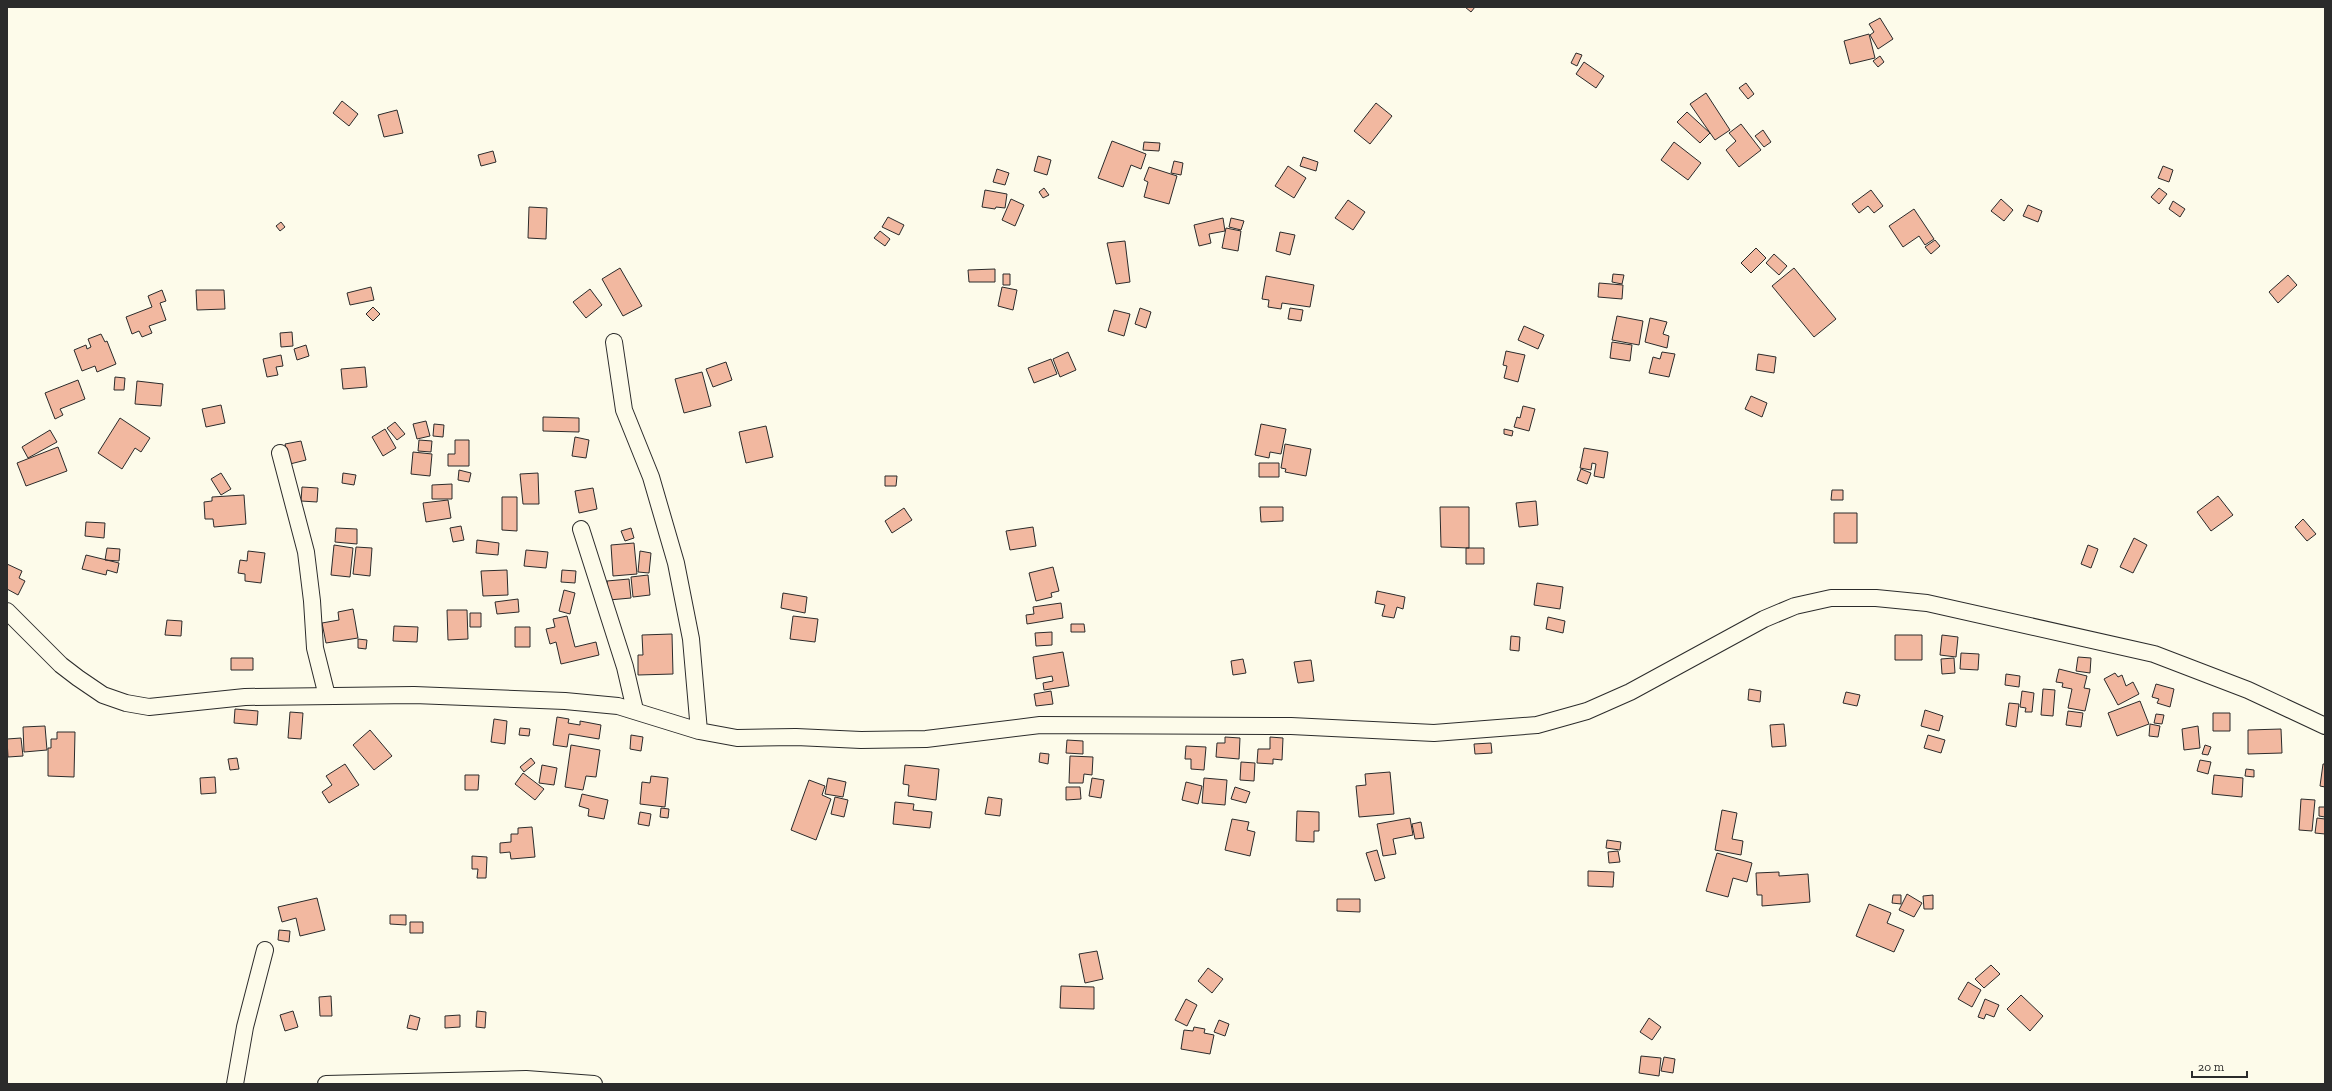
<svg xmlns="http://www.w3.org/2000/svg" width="2332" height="1091" font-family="'Zilla Slab',serif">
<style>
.building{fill:#f2b8a0;stroke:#2b2b2b}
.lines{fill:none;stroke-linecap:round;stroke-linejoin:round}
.minor-casing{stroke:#2b2b2b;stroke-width:18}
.minor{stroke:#fdfbea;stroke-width:16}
</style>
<rect width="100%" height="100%" fill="#fdfbea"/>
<!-- building -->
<path class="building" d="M1465 7H1475L1471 12Z
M1880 18 1893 39 1878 49 1870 35 1874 32 1869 24Z
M1869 34 1875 58 1850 64 1844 41Z
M1576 53 1582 55 1577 66 1571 63Z
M1880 56 1884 62 1878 67 1873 61Z
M1584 62 1604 76 1596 88 1576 74Z
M1746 83 1754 94 1748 99 1739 88Z
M1706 93 1730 130 1715 140 1690 104Z
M342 101 358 114 349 126 333 113Z
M1376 103 1392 116 1370 144 1354 131Z
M397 110 403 133 384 137 378 115Z
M1687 112 1710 133 1700 143 1677 122Z
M1741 124 1761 150 1739 167 1726 150 1736 141 1729 133Z
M1763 130 1771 142 1764 147 1755 136Z
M1112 141 1146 154 1141 169 1131 165 1123 187 1098 178Z
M1144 142 1160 143 1159 151 1143 150Z
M1674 142 1701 163 1688 180 1661 160Z
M493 151 496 162 481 166 478 155Z
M1038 156 1051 160 1047 175 1034 171Z
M1303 157 1318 162 1316 171 1300 166Z
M1174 161 1183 163 1181 175 1171 173Z
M1288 166 1306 178 1294 198 1275 186Z
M2163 166 2173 170 2169 182 2158 178Z
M1149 167 1177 176 1169 204 1144 197 1148 182 1144 180Z
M997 169 1009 173 1005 185 993 182Z
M1044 188 1049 195 1043 198 1039 192Z
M2159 188 2167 194 2159 204 2151 197Z
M985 190 1007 194 1005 208 996 207 995 209 982 207Z
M1871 190 1883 206 1874 213 1868 206 1859 213 1852 204Z
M1011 199 1024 205 1015 226 1002 220Z
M2001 199 2013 210 2004 221 1991 211Z
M1348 200 1365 212 1353 230 1335 218Z
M2173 201 2185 209 2180 217 2169 209Z
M2028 205 2042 211 2038 222 2023 216Z
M529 207 547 208 546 239 528 238Z
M1914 209 1934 239 1925 245 1919 236 1903 247 1889 226Z
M888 217 904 225 899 235 882 227Z
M1223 218 1225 231 1209 234 1211 243 1199 246 1194 225Z
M1231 218 1244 221 1241 230 1229 227Z
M281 222 285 227 280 231 276 226Z
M1226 228 1241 231 1238 251 1222 248Z
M880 231 890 239 885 246 874 238Z
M1280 232 1295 235 1290 255 1276 251Z
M1935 240 1940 246 1931 254 1925 247Z
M1125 241 1130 282 1116 284 1107 243Z
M1756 248 1766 258 1751 273 1741 263Z
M1774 254 1787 266 1779 275 1766 263Z
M620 268 642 306 623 316 602 279Z
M1794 268 1836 319 1814 337 1772 286Z
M995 269V282H969L968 270Z
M1003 274H1010V285H1003Z
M1613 274 1624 275 1622 284 1612 282Z
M2288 275 2297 285 2278 303 2269 292Z
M1266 276 1314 285 1310 307 1282 303 1281 309 1268 307 1269 300 1262 299Z
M1599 283 1623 285 1622 299 1598 297Z
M371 287 374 300 350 305 347 293Z
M1002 287 1017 290 1013 310 998 306Z
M590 289 602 305 586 318 573 302Z
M162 290 166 301 160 303 166 320 149 326 152 333 142 337 139 331 132 334 126 317 152 307 148 296Z
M196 290H224L225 309 197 310Z
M373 307 380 314 373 321 366 314Z
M1140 308 1151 312 1146 328 1135 324Z
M1290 308 1303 310 1301 321 1288 319Z
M1114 310 1130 314 1124 336 1108 331Z
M1617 316 1643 321 1639 345 1612 340Z
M1650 318 1667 322 1663 334 1669 336 1667 348 1645 342Z
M1524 326 1544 335 1538 349 1518 340Z
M292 332 293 346 281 347 280 333Z
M101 334 105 342 107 341 116 364 97 372 95 366 82 371 74 350 86 345 87 349 91 347 88 339Z
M1612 342 1632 345 1630 361 1610 358Z
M306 345 309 356 297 360 294 349Z
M1506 351 1525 355 1518 382 1504 378 1507 366 1503 365Z
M1068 352 1076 370 1060 377 1053 359Z
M1662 352 1675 354 1669 377 1649 373 1653 357 1660 359Z
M1758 354 1776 357 1774 373 1756 370Z
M281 355 283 366 276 367 278 375 267 377 263 359Z
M1051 359 1057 374 1034 383 1028 368Z
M726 362 732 380 713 387 706 369Z
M365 367 367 387 343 389 341 369Z
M702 372 711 406 684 413 675 379Z
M115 377 125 378 124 390H114Z
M78 380 85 399 60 409 63 415 55 419 45 393Z
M137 381 163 384 161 406 135 404Z
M1751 396 1767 403 1762 417 1745 409Z
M221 405 225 423 206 427 202 409Z
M1523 406 1535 409 1529 431 1514 427 1517 417 1520 418Z
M543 417 579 418V432L543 431Z
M120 418 150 438 141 452 135 448 122 469 98 453Z
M426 421 430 436 417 439 413 424Z
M395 422 405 434 397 440 387 428Z
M434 424 444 425 443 437 433 436Z
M1261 424 1286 429 1281 454 1270 452 1269 458 1255 455Z
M766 426 773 457 746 463 739 432Z
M385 429 396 448 383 456 372 437Z
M1504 429 1513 431 1512 436 1504 434Z
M50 430 57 442 28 458 22 447Z
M575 437 589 440 586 458 572 456Z
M419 440 432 441 431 452 418 451Z
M455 440H469V466H448V454H455Z
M301 441 306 460 290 464 285 444Z
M1285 444 1311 449 1306 476 1285 472 1286 469 1281 468Z
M58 447 67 471 26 486 17 463Z
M1584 448 1608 452 1604 478 1594 476 1596 464 1592 463 1591 470 1580 468Z
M413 452 432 454 430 476 411 474Z
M1259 463H1279V477H1259Z
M1581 469 1591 473 1587 484 1577 480Z
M459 470 471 473 469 482 458 480Z
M221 473 231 489 221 495 211 479Z
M343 473 356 475 354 485 342 483Z
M538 473 539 504H523L520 474Z
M885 476H897L896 486H885Z
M452 484V499H432V485Z
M302 487 318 488 317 502 301 501Z
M593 488 597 509 579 513 575 491Z
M1832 490H1843V500H1831Z
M244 495 246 524 214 527 213 519H205L204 502 212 501V497Z
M2218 496 2233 515 2211 531 2197 512Z
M502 497H517V531L502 530Z
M448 500 451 518 426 522 423 503Z
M1536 501 1538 525 1519 527 1516 503Z
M1260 507H1283V521L1261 522Z
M1440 507H1469V548L1441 547Z
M904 508 912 520 892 533 885 521Z
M1834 513H1857V543H1834Z
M2303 519 2316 534 2307 541 2295 527Z
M86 522 105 523 104 538 85 536Z
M461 526 464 540 453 542 450 528Z
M1033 527 1036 546 1010 550 1006 531Z
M336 528 357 529V544L335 542Z
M631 528 634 538 625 541 621 531Z
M2134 538 2147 545 2133 573 2120 567Z
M477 540 499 543 498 555 476 553Z
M634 543 637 574 613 576 611 545Z
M334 545 353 548 350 577 331 575Z
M2088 545 2098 549 2091 568 2081 564Z
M356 547 372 548 370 576 353 574Z
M107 548 120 549 119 561 105 560Z
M1466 548H1484V564H1466Z
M526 550 548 552 546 568 524 566Z
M248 551 265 553 261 583 245 581V574L238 573 240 560 247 561Z
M640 551 651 553 649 573 638 572Z
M86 555 119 563 117 573 107 570 106 575 82 569Z
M7 564 22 571 19 578 25 581 18 595 7 589Z
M1053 567 1059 591 1051 593 1052 597 1036 601 1029 573Z
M507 570 508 595 483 596 481 571Z
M562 570 576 571 575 583 561 582Z
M648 575 650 595 633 597 631 577Z
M629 579 631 598 609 600 607 581Z
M1537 583 1563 587 1560 609 1534 605Z
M564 590 575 593 570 614 559 611Z
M1377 591 1405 597 1403 609 1397 607 1394 618 1382 616 1385 605 1375 603Z
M783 593 807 597 805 613 781 608Z
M518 599 519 612 497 614 495 602Z
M1061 603 1063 618 1027 624 1026 615 1034 614 1033 607Z
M353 609 358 638 326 643 322 623 339 620 338 612Z
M447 610H467L468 639 448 640Z
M470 613H481V627H470Z
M567 616 575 647 596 642 599 655 561 664 556 642 550 644 546 629 555 627 553 619Z
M793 616 818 619 815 642 790 639Z
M1548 617 1565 621 1563 633 1546 629Z
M167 620 182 621 181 636 165 635Z
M1071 624H1084L1085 632H1071Z
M394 626 418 627 417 642 393 641Z
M515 627H530V647H515Z
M1052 632V645L1036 646 1035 633Z
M672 634 673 674 638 675V655H643L642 635Z
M1895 635H1922V660H1895Z
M1942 635 1958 637 1956 657 1940 655Z
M1511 636 1520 637 1519 651 1510 650Z
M358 639 367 640 366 649 358 648Z
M1063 652 1069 686 1044 690 1043 683 1053 681 1052 676 1036 679 1033 657Z
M1961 653 1979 654 1978 670 1960 669Z
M2078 657 2091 658 2090 673 2076 671Z
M231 658H253V670H231Z
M1954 658 1955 673 1942 674 1941 659Z
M1243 659 1246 673 1233 675 1231 661Z
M1311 660 1314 681 1298 683 1294 662Z
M2059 669 2087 676 2084 688 2090 689 2085 711 2068 708 2072 689 2062 687 2063 683 2056 682Z
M2115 673 2118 677 2122 675 2126 686 2133 682 2139 694 2118 705 2104 679Z
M2006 674 2020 676 2019 687 2005 685Z
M2156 684 2174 689 2170 707 2157 703 2159 699 2152 697Z
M1749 689 1761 691 1760 702 1748 700Z
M2043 689 2055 690 2053 716 2041 715Z
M1051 691 1053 704 1036 706 1034 694Z
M2022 691 2034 693 2032 712H2025L2026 708 2020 707Z
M1846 692 1860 695 1857 706 1843 703Z
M2140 701 2149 724 2117 736 2108 713Z
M2009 703 2019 704 2016 727 2006 725Z
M235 709 258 711 257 725 234 723Z
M1925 710 1943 716 1939 731 1921 726Z
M2068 711 2083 713 2081 727 2066 725Z
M290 712 303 713 301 739 288 738Z
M2213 713H2230V731H2213Z
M2156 714 2164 715 2162 724 2154 723Z
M557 717 569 719 568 723 580 725V721L601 725 599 739 569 734 567 747 553 745Z
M494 719 507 721 505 744 491 742Z
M1784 724 1786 746 1772 747 1770 725Z
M2150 724 2160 726 2158 737 2149 736Z
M45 726 47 750 24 752 23 727Z
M2198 726 2200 748 2184 750 2182 729Z
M520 728 530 729 529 736 519 735Z
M2281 729 2282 753 2248 754V730Z
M370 730 392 756 374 770 353 745Z
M57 732H75L74 777 48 776V748H51V739H57Z
M631 735 643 737 641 751 630 749Z
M1928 735 1945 740 1941 753 1924 748Z
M1225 737 1240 738 1239 759 1216 757 1217 743H1225Z
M1270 737 1283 738 1282 760 1273 759V764L1257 763 1258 749H1270Z
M21 738 23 756 8 757 7 739Z
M1067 740 1083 741V754L1066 753Z
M1491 743 1492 753 1475 754 1474 744Z
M571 745 600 750 596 777 586 776 583 790 565 787Z
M2205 745 2211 747 2208 755 2202 754Z
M1186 746 1206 747 1204 770 1191 769V759H1185Z
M1040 753 1049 754 1048 764 1039 762Z
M1070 756 1093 757 1092 775 1084 774 1083 783H1069Z
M237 758 239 769 230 770 228 759Z
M531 758 535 763 524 772 520 767Z
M2200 760 2211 762 2208 774 2197 771Z
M1241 762 1255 763 1254 781 1240 780Z
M345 764 359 785 329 803 322 792 332 785 326 776Z
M2323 764H2325V787L2320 786Z
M542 765 557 768 554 785 539 783Z
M905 765 939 769 936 800 908 796 909 785 903 784Z
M2246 769 2254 770V777L2245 776Z
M1390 772 1394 814 1359 817 1356 786 1366 785 1365 774Z
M523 773 544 789 535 800 515 784Z
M465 775H479L478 790H465Z
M2214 775 2243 778 2242 797 2212 794Z
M651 776 668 778 665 807 640 804 642 782 650 783Z
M215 777 216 793 201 794 200 778Z
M828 778 846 782 843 797 825 794Z
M1092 778 1104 780 1101 798 1089 796Z
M1204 778 1227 780 1225 805 1202 803Z
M809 780 825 786 822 795 831 799 816 840 791 830Z
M1186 782 1202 786 1198 804 1182 800Z
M1066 787H1080L1081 799 1066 800Z
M1235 787 1250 792 1246 803 1231 799Z
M582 794 608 800 604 819 588 816 589 809 579 806Z
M835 797 848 800 844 817 831 814Z
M988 797 1002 799 1000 816 985 814Z
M2301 799 2315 800 2312 831 2299 830Z
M895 802 914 804 913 810 932 812 930 828 893 824Z
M2319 807H2325V817L2319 816Z
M661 808 669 809 668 818 660 817Z
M1722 810 1737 813 1732 839 1743 841 1741 855 1715 850Z
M1297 811 1319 812V831H1314V842L1296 841Z
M640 812 651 814 649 826 638 824Z
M1410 818 1413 835 1393 839 1396 854 1383 856 1377 824Z
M2317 818 2325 819V834L2315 833Z
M1232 819 1249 822 1247 830 1255 832 1250 856 1225 850Z
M1421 822 1424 838 1415 839 1412 824Z
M532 827 535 857 511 859 510 852 500 853V843L511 842V834H518V828Z
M1607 840 1621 842 1620 850 1606 848Z
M1377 850 1385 878 1375 881 1366 853Z
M1618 851 1620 862 1609 863 1608 852Z
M1717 853 1752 863 1747 882 1733 878 1728 897 1706 891Z
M472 856 487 857 486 878H477L478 869H472Z
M1588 871 1614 872 1613 887 1588 886Z
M1779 872V876L1808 874 1810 902 1762 906V895H1757L1756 873Z
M1907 894 1922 903 1914 917 1899 910Z
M1893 895H1901V904L1892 903Z
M1933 895V909H1924L1923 896Z
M317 898 325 930 300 936 296 918 282 922 278 907Z
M1337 899H1360V912L1337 911Z
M1869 904 1891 913 1887 923 1904 930 1894 952 1856 936Z
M390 915H406V925L390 924Z
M410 922H423V933H410Z
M279 930 290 931 289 942 278 940Z
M1097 951 1103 979 1085 983 1079 954Z
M1991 965 2000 974 1984 988 1975 979Z
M1208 968 1223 979 1212 993 1198 981Z
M1968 982 1981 990 1972 1007 1958 999Z
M1061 986 1094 987V1009L1060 1008Z
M2021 995 2043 1016 2030 1031 2007 1009Z
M331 996 332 1016H320L319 997Z
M1186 999 1197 1005 1187 1026 1175 1020Z
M1985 999 1999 1005 1994 1017 1986 1014 1984 1019 1978 1017Z
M293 1011 298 1027 285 1031 280 1015Z
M477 1011 486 1012 485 1028 476 1027Z
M410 1015 420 1018 417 1030 407 1028Z
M460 1015V1027L445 1028V1016Z
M1649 1018 1661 1027 1652 1040 1640 1032Z
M1219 1020 1229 1024 1225 1036 1214 1032Z
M1194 1027 1205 1029 1204 1033 1214 1035 1210 1054 1181 1049 1184 1030 1193 1031Z
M1641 1056 1661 1058 1659 1076 1639 1073Z
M1664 1057 1675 1059 1673 1073 1661 1071Z"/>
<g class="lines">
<!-- minor casing -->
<g class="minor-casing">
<path id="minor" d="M614 342 624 410 651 477 676 563 691 639 699 731
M280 453 306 552 312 601 315 648 327 696
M581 529 625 667 635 710
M7 611 61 665 78 678 103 695 126 703 149 707 245 697 414 695 565 701 618 706 699 731 737 738 796 737 861 740 926 739 1040 725 1291 726 1434 733 1537 725 1587 711 1630 692 1764 619 1795 606 1831 598H1876L1927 603 2154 654 2248 690 2325 726
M235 1084 245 1027 265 950
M326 1084 526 1079 594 1084"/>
</g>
<!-- minor -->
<use href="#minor" class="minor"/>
</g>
<!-- border -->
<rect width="2332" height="1091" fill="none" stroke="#2b2b2b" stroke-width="16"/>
<!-- scale -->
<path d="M2192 1071v6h55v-6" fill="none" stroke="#2b2b2b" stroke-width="2"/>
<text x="2198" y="1071" font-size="12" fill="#2b2b2b" stroke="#fdfbea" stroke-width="3" paint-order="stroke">20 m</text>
</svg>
